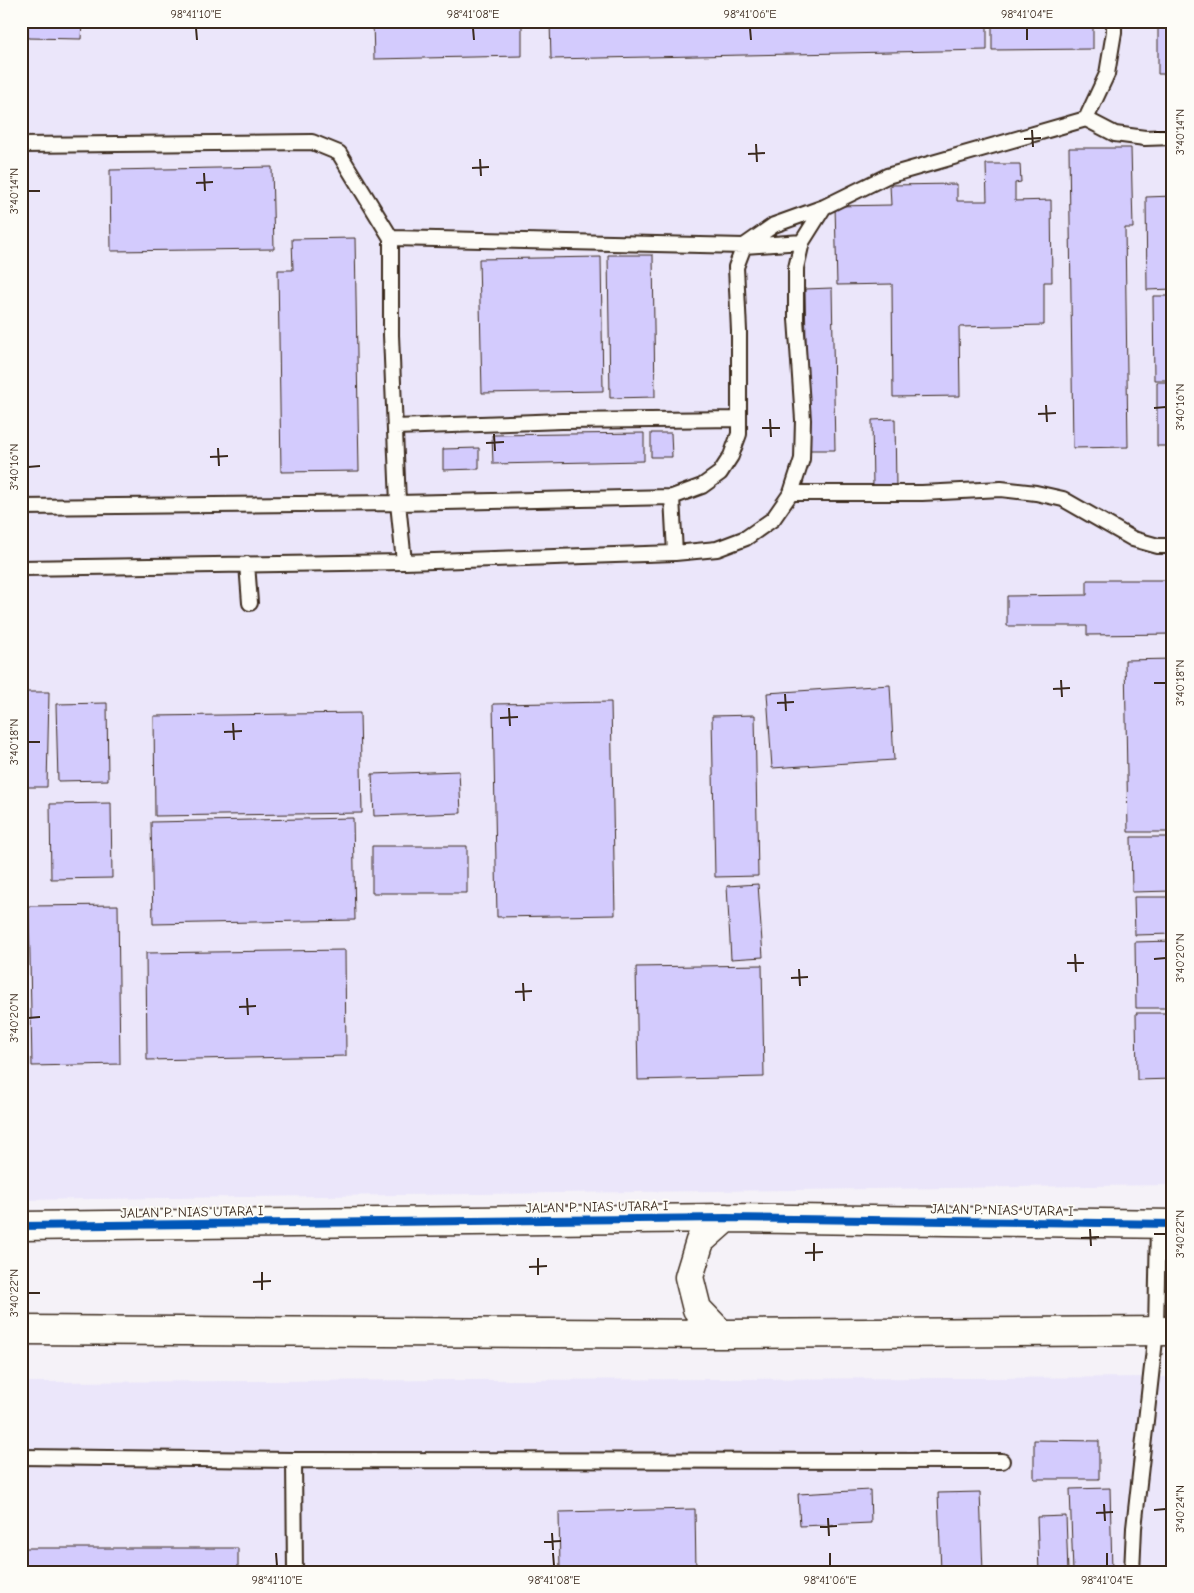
<svg xmlns="http://www.w3.org/2000/svg" width="1194" height="1593" font-family="'Comic Neue',sans-serif">
<style>
.built{fill:#ebe6fa}
.building{fill:#d3cbfd;stroke:#3b2a1e}
.lines{fill:none;stroke-linecap:round;stroke-linejoin:round}
.service-casing{stroke:#3b2a1e;stroke-width:18}
.minor-casing{stroke:#3b2a1e;stroke-width:31}
.service{stroke:#fdfcf7;stroke-width:14}
.minor{stroke:#fdfcf7;stroke-width:28}
.cycleway-casing{stroke:#fdfcf7;stroke-width:11}
.cycleway{stroke:#0057b8;stroke-width:8}
.ticks{fill:none;stroke:#3b2a1e;stroke-width:2}
.labels{text-anchor:middle;dominant-baseline:central;stroke-width:4;stroke-linejoin:round;paint-order:stroke}
.street-label{font-size:14px;fill:#3b2a1e;stroke:#fdfcf7}
.neatline{fill:none;stroke:#3b2a1e;stroke-width:2}
.ticks-label{font-size:12px;text-anchor:middle;fill:#3b2a1e}
</style>
<rect width="100%" height="100%" fill="#f5f2f8"/>
<filter id="ink" filterUnits="userSpaceOnUse"><feTurbulence type="fractalNoise" baseFrequency=".02" numOctaves="2"/><feDisplacementMap in="SourceGraphic" scale="10" xChannelSelector="R" yChannelSelector="G"/><feConvolveMatrix kernelMatrix="1 2 1 2 8 2 1 2 1" color-interpolation-filters="sRGB"/></filter>
<g filter="url(#ink)">
<!-- built -->
<path class="built" d="M21 21H1173V1185L21 1200Z
M1173 1377V1572H21V1382Z"/>
<!-- building -->
<path class="building" d="M28 21H82L81 39 28 38Z
M373 21H522V56L374 59Z
M550 21H987V50L551 59Z
M992 21H1093V49L992 50Z
M1158 21H1173V74H1158Z
M1069 148H1131L1133 228H1125L1128 447 1073 448Z
M986 164H1020L1021 182 1015 183V201L1051 200 1052 282H1044V325L959 327 960 396 893 397 892 284 837 285 835 206 891 205 890 185 957 184V201H987Z
M272 167 274 249 111 251 110 170Z
M1173 196V289L1147 290 1146 197Z
M355 238 359 471 281 472 278 270H293L292 239Z
M608 255H653L655 397 610 398Z
M601 257 603 391 482 393 479 259Z
M832 288 835 450H808L805 289Z
M1153 296H1173V380H1154Z
M1157 382H1173V512L1171 446H1157Z
M895 419 896 488H873L872 420Z
M644 433V461L493 464 492 435Z
M651 433H671L672 457H651Z
M479 448V469L443 470V449Z
M1087 580H1173V634L1087 635V626H1007V596L1087 595Z
M1173 659V832H1128L1125 660Z
M890 685 894 760 772 768 767 693Z
M21 692H49L47 787H21Z
M611 702 615 915 497 917 493 704Z
M107 703 108 780 58 781 56 704Z
M360 713 362 813 155 816 154 716Z
M755 715 758 876 715 877 712 716Z
M459 771 461 813 374 816 372 774Z
M111 803 112 878 51 879 50 804Z
M353 818 355 920 153 924 151 822Z
M1131 837H1173V891L1132 892Z
M372 846H467V893H372Z
M758 884 763 957 731 959 727 886Z
M1134 897H1173V934L1135 935Z
M118 905 120 1064 32 1066 29 906Z
M21 934 23 1061H21Z
M1173 941V1008H1136L1135 942Z
M345 950 346 1056 147 1060 146 953Z
M762 965 764 1077 638 1080 636 967Z
M1136 1013H1173V1079L1137 1080Z
M1034 1440 1099 1441V1479H1034Z
M1110 1488 1112 1572H1073L1070 1489Z
M870 1490 871 1523 800 1526 798 1494Z
M980 1492 983 1572H941L938 1493Z
M695 1509 696 1571 560 1572 559 1512Z
M1066 1516 1068 1572H1039L1037 1517Z
M21 1548H238V1572H21Z"/>
<g class="lines">
<!-- service casing -->
<g class="service-casing">
<path id="service" d="M1086 119 1107 74 1114 32V21
M21 145 312 142 339 153 391 238V335L398 503 404 562
M391 238 744 246 802 242
M395 427 562 421 739 419
M791 493H922L1001 489 1036 493 1063 499 1133 539 1158 546H1173
M672 497 675 553
M21 507 398 503 672 497 702 486 720 473 731 456 739 434V331L736 267 744 246 774 225 824 207 887 176 1086 119 1115 134 1145 138 1173 137
M247 564 250 603
M21 568 404 562 675 553 717 549 746 538 773 519 791 493 802 459 803 420 796 319V268L802 242 824 207
M21 1457 294 1460 1002 1461
M294 1460 295 1572
M1132 1572 1134 1528 1156 1331 1158 1224"/>
</g>
<!-- minor casing -->
<g class="minor-casing">
<path id="minor" d="M21 1226 726 1218 1173 1224
M21 1330 721 1334 1173 1331
M721 1334 697 1309 689 1277 700 1241 726 1218"/>
</g>
<!-- service -->
<use href="#service" class="service"/>
<!-- minor -->
<use href="#minor" class="minor"/>
<!-- cycleway casing -->
<g class="cycleway-casing">
<path id="cycleway" d="M21 1226 726 1218 1173 1224"/>
</g>
<!-- cycleway -->
<use href="#cycleway" class="cycleway"/>
</g>
</g>
<!-- ticks -->
<path class="ticks" d="M196 28 197 40M473 28 474 40M750 28 751 40M1027 28V40M1032 130 1033 147M1154 132H1166M1024 139 1041 138M756 144 757 162M748 154 765 153M480 159 481 176M472 168 489 167M204 173 205 191M196 183 213 182M28 191H40M1046 405 1047 422M1154 408 1166 407M1038 414 1056 413M770 419 771 437M762 428H780M494 434 495 451M486 443 504 442M218 448 219 466M210 457 228 456M28 467 40 466M1061 680 1062 697M1154 683H1166M1053 689 1070 688M785 694 786 711M777 703 794 702M509 708 510 726M500 718 518 717M233 723 234 740M224 732 242 731M28 742H40M1075 954 1076 972M1154 959 1166 958M1067 963H1084M799 969 800 986M791 978 808 977M523 983 524 1001M515 992 532 991M247 998 248 1015M239 1007 256 1006M28 1018 40 1017M1090 1229 1091 1246M1154 1234H1166M1081 1238 1099 1237M814 1243V1261M805 1253 823 1252M538 1258V1275M529 1267 547 1266M262 1272V1290M253 1282 271 1281M28 1293H40M1104 1504 1105 1521M1154 1510 1166 1509M1096 1513 1113 1512M828 1518 829 1536M820 1527 837 1526M552 1533 553 1550M544 1542 561 1541M276 1553 277 1566M553 1553 554 1566M830 1553V1566M1107 1553V1566"/>
<g class="labels">
<!-- street labels -->
<g class="street-label">
<text transform="translate(597 1207) rotate(-1)">JALAN P. NIAS UTARA I</text>
<text transform="translate(1002 1210) rotate(1)">JALAN P. NIAS UTARA I</text>
<text transform="translate(192 1212) rotate(-1)">JALAN P. NIAS UTARA I</text>
</g>
</g>
<!-- margin -->
<rect width="1194" height="1593" fill="none" stroke="#fdfcf7" stroke-width="55"/>
<rect x="28" y="28" width="1138" height="1538" class="neatline"/>
<g class="ticks-label">
<text x="196" y="18">98°41'10"E</text>
<text x="473" y="18">98°41'08"E</text>
<text x="750" y="18">98°41'06"E</text>
<text x="1027" y="18">98°41'04"E</text>
<text transform="translate(1180 132) rotate(-90)" y="4">3°40'14"N</text>
<text transform="translate(14 191) rotate(-90)" y="4">3°40'14"N</text>
<text transform="translate(1180 407) rotate(-90)" y="4">3°40'16"N</text>
<text transform="translate(14 467) rotate(-90)" y="4">3°40'16"N</text>
<text transform="translate(1180 683) rotate(-90)" y="4">3°40'18"N</text>
<text transform="translate(14 742) rotate(-90)" y="4">3°40'18"N</text>
<text transform="translate(1180 958) rotate(-90)" y="4">3°40'20"N</text>
<text transform="translate(14 1018) rotate(-90)" y="4">3°40'20"N</text>
<text transform="translate(1180 1234) rotate(-90)" y="4">3°40'22"N</text>
<text transform="translate(14 1293) rotate(-90)" y="4">3°40'22"N</text>
<text transform="translate(1180 1509) rotate(-90)" y="4">3°40'24"N</text>
<text x="277" y="1584">98°41'10"E</text>
<text x="554" y="1584">98°41'08"E</text>
<text x="830" y="1584">98°41'06"E</text>
<text x="1107" y="1584">98°41'04"E</text>
</g>
</svg>
